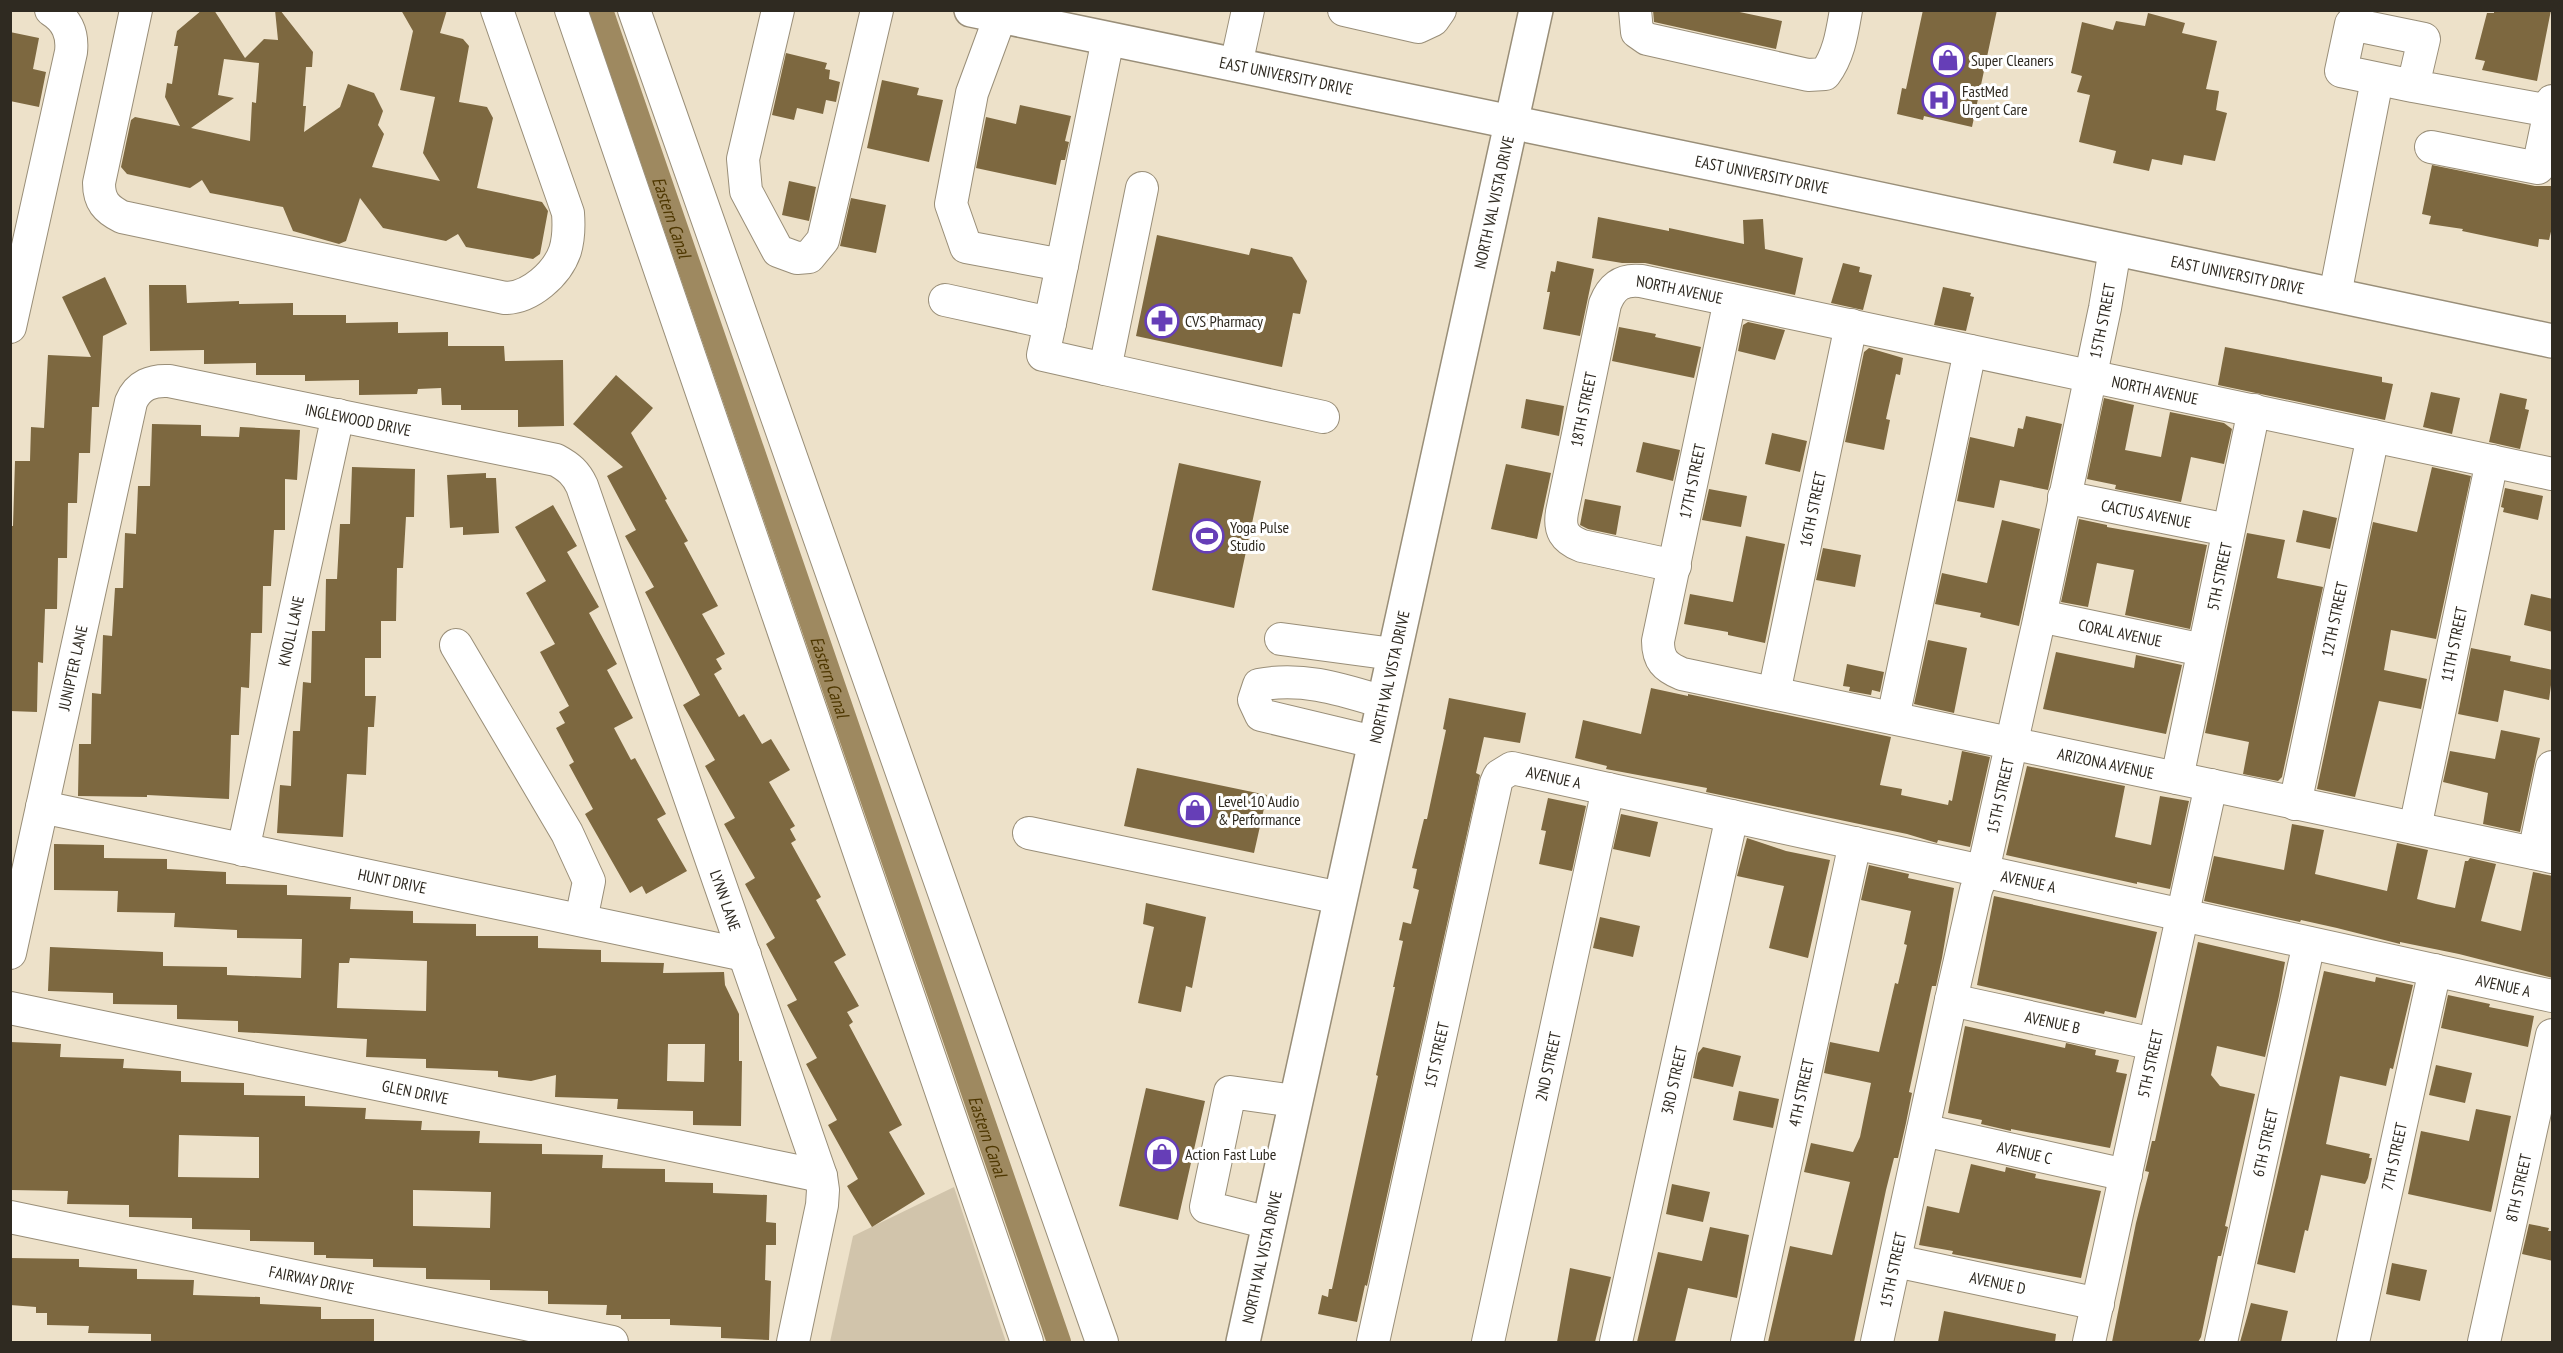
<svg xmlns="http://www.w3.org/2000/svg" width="2563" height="1353" font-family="'PT Sans Narrow',sans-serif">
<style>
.green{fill:#d1c4ab}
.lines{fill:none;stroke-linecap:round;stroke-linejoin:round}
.canal{stroke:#9e8960;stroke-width:24}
.building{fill:#7d6840;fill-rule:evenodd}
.minor-casing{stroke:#998e78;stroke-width:34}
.major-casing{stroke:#998e78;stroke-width:36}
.minor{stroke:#fff;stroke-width:32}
.major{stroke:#fff;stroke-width:33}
.labels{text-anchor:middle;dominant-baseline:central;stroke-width:6;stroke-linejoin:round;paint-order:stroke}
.poi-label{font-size:16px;fill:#2f2a21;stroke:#fff;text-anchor:start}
.street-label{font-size:16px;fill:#2f2a21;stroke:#fff}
.water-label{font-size:18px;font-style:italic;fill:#4e3700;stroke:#fff}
</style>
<rect width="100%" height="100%" fill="#ede1c9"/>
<!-- green -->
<path class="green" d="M954 1187 1006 1342H830L853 1236Z"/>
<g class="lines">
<!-- canal -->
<path class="canal" id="s1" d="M601 10 1059 1342"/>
</g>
<!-- building -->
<path class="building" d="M202 10H214L245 58 264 39 278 40 275 10H280L313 52 312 67H306L303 106H306L304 132 340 107 348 84 374 93 383 111 378 125 384 134 372 167 440 181 423 153 435 97 400 90 413 31 401 10H447L440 33 463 39 469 46 459 102 487 107 493 118 477 188 542 202 548 211 540 254 533 259 466 247 458 234 446 241 383 228 360 198 346 241 339 244 293 231 283 207 210 193 202 180 190 188 127 174 121 167 131 120 135 117 180 126 165 97 167 83 172 84 178 46H174L177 31ZM224 59 259 63 256 103 252 102 250 141 191 128 234 98 218 95Z
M1653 10H1730L1782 21 1776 49 1654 22Z
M1923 10H1997L1972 127 1924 116 1923 120 1897 114 1902 88 1906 89Z
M2494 10H2551L2537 81 2482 70 2485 61 2475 59 2487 13H2494Z
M2148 13 2185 23 2182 33 2217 41 2206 89 2219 91 2216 110 2227 113 2215 161 2184 155 2182 165 2152 159 2149 171 2113 163 2116 151 2079 142 2090 95 2077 92 2082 76 2071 73 2082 22 2113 30 2116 21 2145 26Z
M10 32 39 38 33 69 46 72 39 107 10 101Z
M786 53 827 63 825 69 830 70 829 79 840 82 836 102 826 100 823 114 797 108 794 120 772 115Z
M882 80 919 88 917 95 943 100 929 162 867 148Z
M1020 105 1071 116 1065 141 1069 142 1065 160H1061L1056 185 976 168 986 117 1016 124Z
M2432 165 2535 186H2553V223L2549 240 2539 239 2538 247 2462 231 2463 229 2429 224 2431 216 2422 214Z
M789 181 816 187 809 221 782 215Z
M851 198 886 205 876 253 840 246Z
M1598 217 1669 231V228L1744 244 1743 220 1763 219 1765 249 1803 258 1795 295 1645 263H1622L1592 258Z
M1157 235 1249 255 1251 248 1292 257 1307 281 1300 314 1293 313 1282 367 1136 336Z
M1557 261 1594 269 1580 336 1543 329 1550 292H1547L1551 271 1555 272Z
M1843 263 1860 267 1859 272 1872 275 1863 310 1831 303Z
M105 277 127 324 103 336 99 407H92L90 453H79L77 503H68L67 558H58L57 609H45L43 663 38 662 37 712 10 711V526H13L15 461H30L31 427 44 428 48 355 91 357 62 297Z
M149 285H186L187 303 239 301V304L293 303V315H346V323L398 322V333L448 332V346H504L505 361 563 360 564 426 518 427V410H461V405H442L441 388 418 389 417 394 359 395V380L305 381V375H256V363L204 364V350L150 351Z
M1943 287 1971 293 1970 296 1974 297 1966 331 1934 325Z
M1748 322 1785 330 1775 360 1738 351 1743 325Z
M1619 327 1656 334 1655 337 1701 347 1694 378 1612 361Z
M2225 347 2382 377V382L2393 384 2385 420 2218 385Z
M1869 348 1903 358 1900 375 1896 374 1886 419 1890 420 1884 450 1845 442 1864 352Z
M616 375 653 408 631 433 667 499 665 500 688 541 684 543 718 606 702 614 725 654 716 659 722 669 714 674 739 717 744 714 762 744 771 739 790 770 769 782 795 826 790 829 796 840 791 843 821 897 816 900 846 955 834 962 859 1006 847 1012 853 1022 849 1025 902 1125 889 1132 925 1194 872 1227 847 1186 858 1179 828 1125 837 1120 806 1064 817 1058 787 1005 797 1000 766 944 775 938 745 884 755 878 724 824 735 818 705 766 715 760 683 705 700 695 645 592 654 587 625 536 636 530 607 476 623 467 573 424Z
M2431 392 2460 398 2452 434 2423 427Z
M2500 393 2527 399 2525 409 2529 410 2520 449 2489 442Z
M2104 398 2134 405 2125 450 2161 457 2170 412 2224 423 2232 429 2224 464 2191 457 2181 502 2115 489 2116 485 2087 479Z
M1526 399 1564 406 1559 436 1521 428Z
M2026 416 2062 424 2048 490 2000 480 1994 508 1957 501 1970 437 2014 447 2018 428 2023 429Z
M152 424 201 425V436L239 437 240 427 300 430 297 480 285 479V530H274L271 586H263L262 633H251L249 688 241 687 239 735H231L229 799 147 795V797L78 796 79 744H91L92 693 101 694 103 635 112 636 115 588H123L125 533 136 534 138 486H150Z
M1772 433 1807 441 1800 472 1765 464Z
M1643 442 1680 450 1673 481 1636 472Z
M1179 463 1261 481 1234 608 1152 590Z
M1506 464 1551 473 1537 539 1491 529Z
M352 467 415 469 414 517H406L403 568H397L396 621H381V658H365V696H376L374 727H368L366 775 347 774 343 837 277 833 280 785 291 786 293 731H300L303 682 311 683 312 631H325L326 579H337L340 524H350Z
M2432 467 2471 476 2436 639 2391 630 2384 670 2427 679 2421 709 2379 701 2355 797 2317 789 2373 522 2417 532Z
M486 473V478H496L499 533 463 535V527L450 528 447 475Z
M2505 488 2543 496 2538 520 2503 512 2504 508 2501 507Z
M1709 489 1747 496 1741 527 1702 520Z
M1585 499 1621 506 1616 535 1588 529 1580 525Z
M553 505 577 546 567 552 599 607 589 613 617 664 607 670 633 718 614 728 631 760 635 758 666 814 657 819 687 871 646 894 642 886 630 893 585 814 593 809 569 765 574 762 556 728 565 723 559 712 569 706 540 652 555 644 526 593 546 581 515 527Z
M2303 510 2337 518 2330 549 2296 542Z
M2079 519 2107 525V527L2207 545 2190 629 2125 615 2134 570 2097 563 2088 607 2061 602Z
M2002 520 2040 529 2019 626 1980 617 1981 613 1935 604 1942 573 1987 583Z
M2247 533 2285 540 2277 578 2323 587 2282 777 2278 781 2243 774 2249 742 2205 733Z
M1746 536 1785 544 1765 643 1728 635V632L1684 624 1690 594 1733 602Z
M1823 548 1861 555 1855 587 1816 580Z
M2531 594 2553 599V632L2524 625Z
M1928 640 1967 648 1954 713 1914 704Z
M2471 648 2511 656 2510 661 2553 670 2549 700 2504 690 2498 722 2458 714Z
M2056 652 2134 668 2136 655 2182 665 2166 734 2043 709Z
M1847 664 1884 672 1880 692 1872 690 1871 695 1849 691 1850 687 1843 686Z
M1651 688 1688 696V694L1891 737 1880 785 1902 789 1901 795 1948 805 1949 800 1952 801 1962 751 1990 757 1970 847 1938 840 1937 843 1907 834 1706 792 1707 788 1606 769 1607 766 1575 758 1583 720 1641 734Z
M1449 698 1526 713 1520 743 1484 737 1476 773 1480 775 1367 1286 1365 1285 1357 1322 1318 1314 1322 1295 1328 1297 1329 1289H1332L1378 1076 1376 1075 1395 987H1393L1403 941 1399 940 1403 922 1411 924 1419 890 1413 888 1417 869 1412 868 1424 819H1427L1446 730 1443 729Z
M2501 730 2540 738 2520 832 2483 824 2488 793 2443 782 2450 751 2495 759Z
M2027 766 2125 786 2115 837 2151 845 2160 796 2189 801 2170 889 2137 882V884L2006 855Z
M1137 768 1267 795 1254 853 1124 826Z
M1548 798 1586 806 1572 871 1539 864 1546 831 1541 830Z
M1621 814 1658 822 1650 857 1613 849Z
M2292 824 2324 830 2315 874 2387 891 2397 843 2428 850 2417 899 2436 904 2455 908 2465 861H2468L2470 858 2496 864 2481 921 2521 931 2533 872 2553 876V978L2459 954 2400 942V944L2337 928 2301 920 2300 922 2204 901 2214 856 2284 870Z
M1747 838 1786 851 1830 860 1808 958 1769 948 1784 886 1737 876Z
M54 844 104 845V858L167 859V869L226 872V884L287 885V895L351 897 350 909 413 911V923L476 924V936H538V948L601 950V962L664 963 663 973 724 972 725 985 739 1014V1061H742L741 1126 693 1125V1111L617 1109 618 1099 555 1097 556 1075 531 1081 498 1077V1071L426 1068V1059L366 1057 367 1039 238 1032V1021L177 1019V1005L113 1004V993L48 991 50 947 163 952V966L227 967V975L301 978 302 939 237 938V930L174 927 175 913 117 912 118 891 54 890ZM350 958 427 961 426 1011 337 1008 339 963H349ZM668 1044H705L704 1082 667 1081Z
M1869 865 1909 874 1908 878 1954 888 1942 958 1936 986H1932L1909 1092 1912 1093 1906 1123 1898 1158H1894L1886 1190 1854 1342H1768L1790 1246 1832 1255 1850 1182 1804 1172 1811 1143 1853 1152 1860 1137 1871 1083 1824 1073 1830 1042 1879 1052 1895 983 1898 984 1907 945 1904 944 1911 911 1861 900Z
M1994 896 2157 932 2136 1018 2105 1011 2104 1014 1977 985Z
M1146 903 1206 917 1192 988 1186 986 1181 1012 1138 1003 1154 927 1143 924Z
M1600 917 1640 926 1633 957 1593 948Z
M2198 942 2285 962 2279 996 2265 1057 2217 1046 2211 1075 2220 1086 2255 1094 2225 1226 2228 1227 2221 1256H2218L2201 1337 2198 1342H2112L2136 1223 2149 1172 2145 1171 2152 1141H2155Z
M2324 971 2375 982 2376 977 2413 985 2393 1069 2390 1068 2386 1086 2340 1076 2326 1144 2370 1154 2369 1158H2372L2368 1178 2365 1184 2321 1175 2308 1231 2305 1230 2295 1273 2257 1264Z
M2448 995 2490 1004 2489 1007 2534 1016 2528 1047 2441 1028Z
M1965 1026 2065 1048 2066 1043 2096 1050 2095 1055 2119 1060 2116 1072 2127 1074 2110 1148 2011 1129V1131L1981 1124 1982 1120 1948 1113Z
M10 1042 61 1044 60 1057 124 1059 123 1068 181 1071V1082L244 1083V1095L305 1096V1106L366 1108 365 1119 422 1121 421 1130 480 1131 479 1143 542 1144V1154L603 1155 602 1168 665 1169V1182L713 1183V1193L767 1195 766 1222 776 1223V1245H766L765 1280 771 1281 769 1340 721 1338V1327L670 1325V1319H621V1315H606L607 1305 548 1304V1291L490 1290V1280L426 1279V1268L373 1267V1259L326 1258V1255H314V1242L250 1241V1230L192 1229V1218L129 1217V1205L67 1204 68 1191 10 1190ZM179 1135 259 1137V1178L178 1177ZM413 1190 491 1192 490 1228 413 1226Z
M1703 1047 1741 1056 1733 1087 1693 1078 1698 1053Z
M2436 1065 2472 1073 2465 1103 2429 1095Z
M1146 1088 1205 1101 1178 1220 1119 1206Z
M1739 1091 1779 1099 1773 1128 1733 1120Z
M2476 1109 2511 1116 2491 1212 2408 1194 2421 1131 2469 1141Z
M1971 1164 2005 1172 2006 1167 2036 1174 2035 1178 2101 1191 2081 1278 1952 1254 1953 1251 1919 1245 1927 1206 1959 1213Z
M1672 1184 1710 1192 1703 1222 1666 1214Z
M2529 1224 2549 1228 2548 1231H2553V1261L2522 1254Z
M1710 1227 1749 1235 1737 1298 1688 1288 1675 1342H1637L1658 1252 1702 1261Z
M10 1258 79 1259V1267L137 1269V1279L194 1280 193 1295 260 1297V1304L321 1307V1319H374V1342H151V1334L88 1333 89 1326 47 1325V1313H36V1307L10 1305Z
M2392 1263 2427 1270 2420 1301 2386 1294Z
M1570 1268 1611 1277 1595 1342H1557Z
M2251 1303 2288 1311 2281 1342H2240Z
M1944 1311 2056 1334 2055 1342H1938Z"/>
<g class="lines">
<!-- minor casing -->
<g class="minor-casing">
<g id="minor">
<path d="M136 10 99 183C99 201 106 209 122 217L505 298C530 298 557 274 565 251 569 238 569 226 568 213L497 10"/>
<path d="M571 10 1027 1342"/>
<path d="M634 10 1102 1342"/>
<path d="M778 10 743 159 746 191 778 251 797 258 809 257 823 240 877 10"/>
<path d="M1344 10 1418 27 1433 20 1440 10"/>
<path d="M1635 10 1637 32 1647 39 1808 75 1825 74C1839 55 1842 33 1846 10"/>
<path d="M1000 17 972 93 951 204 966 247 1062 265 1108 39"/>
<path d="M1236 65 1248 10"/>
<path d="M2413 86 2341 71 2351 24 2424 39 2413 86 2550 111"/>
<path d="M2431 147 2538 168 2552 101"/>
<path d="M1142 188 1105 369 1323 417"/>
<path d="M2335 295 2377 80"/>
<path d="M945 300 1050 323 1062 265"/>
<path id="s2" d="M1730 300 1658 641C1658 660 1665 667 1682 674L2552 857"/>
<path d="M1050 323 1043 355 1105 369"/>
<path d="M10 327 71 52C73 34 67 20 51 10"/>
<path id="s3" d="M2064 497 2228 530"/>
<path id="s4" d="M1675 566 1582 546C1564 539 1559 530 1562 512L1605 304C1612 286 1622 279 1641 281L2552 474"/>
<path id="s5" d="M2040 616 2203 650"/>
<path d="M1281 639 1393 654"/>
<path d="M456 645 567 833 589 881 581 920"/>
<path id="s6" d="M1774 693 1851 325"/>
<path d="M1893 718 1970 351"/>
<path d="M1374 742 1261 715 1254 700 1259 685C1302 676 1343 690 1383 702"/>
<path id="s7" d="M2177 778 2254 410"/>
<path id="s8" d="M2295 804 2373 436"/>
<path id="s9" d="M42 807 745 955"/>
<path id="s10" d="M2415 828 2492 461"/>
<path d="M1029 833 1340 898"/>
<path id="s11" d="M243 850 338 415"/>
<path d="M2534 853 2552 767"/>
<path id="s12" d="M10 953 131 402C138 385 152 380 169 381L556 460C569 467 576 473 582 486L821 1176 823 1190 822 1205 793 1342"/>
<path id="s13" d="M1951 1000 2154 1044"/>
<path id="s14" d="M10 1008 821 1176"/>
<path id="s15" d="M1923 1130 2126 1175"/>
<path id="s16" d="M10 1217 612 1342"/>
<path d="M1269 1223 1206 1207 1230 1092 1295 1101"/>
<path id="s17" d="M1896 1261 2098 1304"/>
<path id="s18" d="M1373 1342 1496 783 1499 776 1512 768 2552 996"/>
<path id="s19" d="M1488 1342 1608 789"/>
<path id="s20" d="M1616 1342 1732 816"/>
<path id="s21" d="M1747 1342 1855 843"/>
<path id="s22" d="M1877 1342 1951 1000 1976 890 1983 871 2040 616 2105 308 2115 249"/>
<path id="s23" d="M2089 1342 2211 785"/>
<path id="s24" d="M2221 1342 2309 943"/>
<path id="s25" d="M2353 1342 2435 970"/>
<path id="s26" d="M2484 1342 2552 1035"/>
</g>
</g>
<!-- major casing -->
<g class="major-casing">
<g id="major">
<path id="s27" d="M971 10 1790 180 2552 341"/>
<path id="s28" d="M1243 1342 1536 10"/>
</g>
</g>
<!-- minor -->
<use href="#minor" class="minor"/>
<!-- major -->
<use href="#major" class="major"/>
</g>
<!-- icons -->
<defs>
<g id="shop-ring" transform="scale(1.725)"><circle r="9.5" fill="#fff" stroke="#663eb7" stroke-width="1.5"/><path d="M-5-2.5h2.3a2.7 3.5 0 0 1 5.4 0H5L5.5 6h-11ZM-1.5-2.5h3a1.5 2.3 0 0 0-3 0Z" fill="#663eb7"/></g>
<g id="hospital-ring" transform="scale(1.725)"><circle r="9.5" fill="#fff" stroke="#663eb7" stroke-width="1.5"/><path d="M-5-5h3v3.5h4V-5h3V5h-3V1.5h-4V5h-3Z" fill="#663eb7"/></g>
<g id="pharmacy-ring" transform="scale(1.725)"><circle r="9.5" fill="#fff" stroke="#663eb7" stroke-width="1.5"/><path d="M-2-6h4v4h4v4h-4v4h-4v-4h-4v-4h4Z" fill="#663eb7"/></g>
<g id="stadium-ring" transform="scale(1.725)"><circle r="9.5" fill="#fff" stroke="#663eb7" stroke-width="1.5"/><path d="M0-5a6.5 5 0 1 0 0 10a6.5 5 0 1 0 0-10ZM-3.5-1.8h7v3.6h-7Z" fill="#663eb7"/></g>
</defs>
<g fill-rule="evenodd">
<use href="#shop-ring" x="1948" y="60"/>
<use href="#hospital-ring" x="1939" y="100"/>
<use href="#pharmacy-ring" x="1162" y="321"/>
<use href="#stadium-ring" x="1207" y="536"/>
<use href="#shop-ring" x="1195" y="810"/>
<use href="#shop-ring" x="1162" y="1154"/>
</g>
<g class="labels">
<!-- poi labels -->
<g class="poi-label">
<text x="1971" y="60">Super Cleaners</text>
<text x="1962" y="91">FastMed<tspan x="1962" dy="18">Urgent Care</tspan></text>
<text x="1185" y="321">CVS Pharmacy</text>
<text x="1230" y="527">Yoga Pulse<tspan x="1230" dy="18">Studio</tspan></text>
<text x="1218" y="801">Level 10 Audio<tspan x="1218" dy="18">&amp; Performance</tspan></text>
<text x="1185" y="1154">Action Fast Lube</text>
</g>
<!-- street labels -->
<g class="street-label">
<text stroke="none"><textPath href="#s27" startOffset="322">EAST UNIVERSITY DRIVE</textPath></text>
<text stroke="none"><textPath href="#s27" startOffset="808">EAST UNIVERSITY DRIVE</textPath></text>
<text stroke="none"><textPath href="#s28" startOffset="1167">NORTH VAL VISTA DRIVE</textPath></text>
<text stroke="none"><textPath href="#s27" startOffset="1294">EAST UNIVERSITY DRIVE</textPath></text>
<text stroke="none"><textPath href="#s4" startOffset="438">NORTH AVENUE</textPath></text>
<text stroke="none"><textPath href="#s22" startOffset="1046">15TH STREET</textPath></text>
<text stroke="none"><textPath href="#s4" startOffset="924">NORTH AVENUE</textPath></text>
<text stroke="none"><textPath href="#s4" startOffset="244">18TH STREET</textPath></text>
<text stroke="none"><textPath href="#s12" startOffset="804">INGLEWOOD DRIVE</textPath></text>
<text transform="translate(1692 481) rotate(-78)">17TH STREET</text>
<text stroke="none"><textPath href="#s6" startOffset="188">16TH STREET</textPath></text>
<text stroke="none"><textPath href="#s3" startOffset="84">CACTUS AVENUE</textPath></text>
<text stroke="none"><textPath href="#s7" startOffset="206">5TH STREET</textPath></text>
<text stroke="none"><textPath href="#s8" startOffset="189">12TH STREET</textPath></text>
<text stroke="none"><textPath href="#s11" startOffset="224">KNOLL LANE</textPath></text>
<text stroke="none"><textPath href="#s5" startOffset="82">CORAL AVENUE</textPath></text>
<text stroke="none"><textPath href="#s10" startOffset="188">11TH STREET</textPath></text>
<text stroke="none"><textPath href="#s12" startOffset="292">JUNIPTER LANE</textPath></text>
<text stroke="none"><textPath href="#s28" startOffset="681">NORTH VAL VISTA DRIVE</textPath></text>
<text stroke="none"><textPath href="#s2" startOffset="826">ARIZONA AVENUE</textPath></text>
<text stroke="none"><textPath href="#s18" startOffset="638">AVENUE A</textPath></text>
<text stroke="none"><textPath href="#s22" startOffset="560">15TH STREET</textPath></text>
<text stroke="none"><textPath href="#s9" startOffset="358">HUNT DRIVE</textPath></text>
<text stroke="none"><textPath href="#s18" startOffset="1124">AVENUE A</textPath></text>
<text stroke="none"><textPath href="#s12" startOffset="1482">LYNN LANE</textPath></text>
<text stroke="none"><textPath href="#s18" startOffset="1610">AVENUE A</textPath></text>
<text stroke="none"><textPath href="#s13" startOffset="104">AVENUE B</textPath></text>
<text stroke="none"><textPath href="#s18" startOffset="294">1ST STREET</textPath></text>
<text stroke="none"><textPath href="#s23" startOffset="285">5TH STREET</textPath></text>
<text stroke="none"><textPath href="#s19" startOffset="282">2ND STREET</textPath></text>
<text stroke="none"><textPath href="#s20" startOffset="268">3RD STREET</textPath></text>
<text stroke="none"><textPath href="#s14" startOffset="414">GLEN DRIVE</textPath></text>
<text stroke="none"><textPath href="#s21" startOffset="255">4TH STREET</textPath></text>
<text stroke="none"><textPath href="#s24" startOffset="204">6TH STREET</textPath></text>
<text stroke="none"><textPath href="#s15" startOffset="104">AVENUE C</textPath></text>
<text stroke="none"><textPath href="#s25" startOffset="190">7TH STREET</textPath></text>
<text stroke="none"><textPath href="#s26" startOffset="158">8TH STREET</textPath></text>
<text stroke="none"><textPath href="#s28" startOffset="87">NORTH VAL VISTA DRIVE</textPath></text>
<text stroke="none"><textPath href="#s22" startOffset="74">15TH STREET</textPath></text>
<text stroke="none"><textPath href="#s16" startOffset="308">FAIRWAY DRIVE</textPath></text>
<text stroke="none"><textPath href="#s17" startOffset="104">AVENUE D</textPath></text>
</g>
<!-- water labels -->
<g class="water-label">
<text stroke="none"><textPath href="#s1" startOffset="219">Eastern Canal</textPath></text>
<text stroke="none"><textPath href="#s1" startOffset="705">Eastern Canal</textPath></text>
<text stroke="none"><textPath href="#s1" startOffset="1191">Eastern Canal</textPath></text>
</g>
</g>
<!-- border -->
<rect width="2563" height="1353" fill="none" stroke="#2f2a21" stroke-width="24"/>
</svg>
